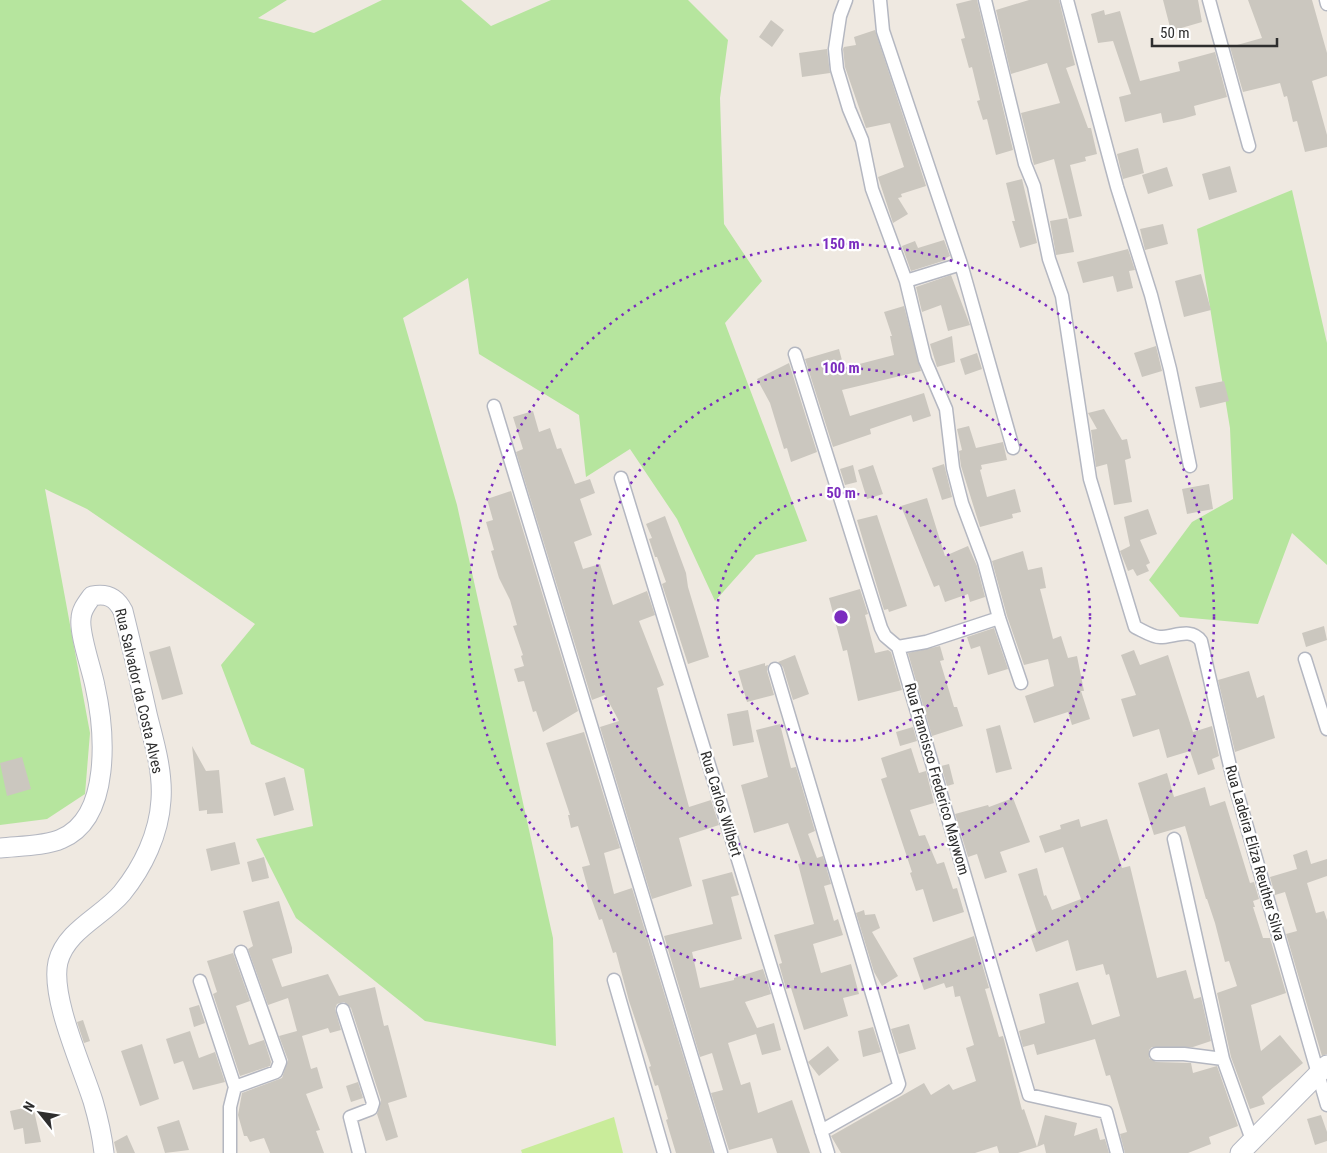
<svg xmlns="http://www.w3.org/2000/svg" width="1327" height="1153" font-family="'Roboto Condensed',sans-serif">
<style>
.green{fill:#b6e59e}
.pitch{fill:#c9ec9a}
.building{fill:#cbc7bf}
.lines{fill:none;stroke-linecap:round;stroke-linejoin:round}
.street-casing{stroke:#b4b7c1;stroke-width:15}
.secondary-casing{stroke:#b4b7c1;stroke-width:21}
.street{stroke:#fff;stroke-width:12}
.secondary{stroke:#fff;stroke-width:19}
.ring{fill:none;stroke:#7b2cbf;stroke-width:2.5;stroke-dasharray:2.5 5}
.labels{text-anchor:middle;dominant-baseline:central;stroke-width:4.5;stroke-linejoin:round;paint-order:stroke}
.street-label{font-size:15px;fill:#2e2e2e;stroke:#fff}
.centre{fill:#7b2cbf;stroke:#fff;stroke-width:2.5}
.ring-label{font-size:15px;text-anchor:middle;font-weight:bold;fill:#7b2cbf;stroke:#fff;stroke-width:4.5;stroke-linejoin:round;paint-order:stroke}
</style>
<rect width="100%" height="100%" fill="#efe9e1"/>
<!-- green -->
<path class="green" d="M0 0H287L258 18 314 33 382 0H461L491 26 551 0H688L728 40 720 98 724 224 762 281 725 323 807 541 756 555 715 601 677 519 630 449 586 477 579 415 479 354 468 278 403 318 457 505 553 938 556 1046 425 1021 296 918 256 839 313 826 304 769 251 744 221 665 255 624 87 509 45 489 90 733 85 794 47 819 0 825Z
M1292 190 1327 343V565L1292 533 1258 624 1180 617 1149 580 1192 522 1233 499 1230 428 1197 229Z"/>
<!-- pitch -->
<path class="pitch" d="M614 1117 623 1153H522L521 1150Z"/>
<!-- building -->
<path class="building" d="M972 0H977L1013 150 996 155 987 119 983 120 977 101 980 100 972 67 969 68 961 39 965 38 956 4Z
M1029 0H1059L1075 65 1066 68 1088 128H1091L1097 154 1085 157 1086 161 1070 165 1082 216 1069 219 1054 159 1034 165 1021 113 1060 103 1047 63 1011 74 996 10Z
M1163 0H1198L1202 22 1171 31Z
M1248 0H1312L1327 53V76L1312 81 1327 135V147L1305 152 1297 121 1293 122 1287 96 1284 97 1280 83 1243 92 1230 47 1262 38Z
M1104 10 1105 15 1120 11 1140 81 1180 71 1178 62 1215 52 1227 97 1194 106 1196 115 1182 119 1163 123 1161 113 1125 122 1119 97 1131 94 1113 41 1098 43 1091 14Z
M771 20 784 30 772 47 759 37Z
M875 30 926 186 901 194 902 197 898 198 908 214 893 223 878 177 904 167 890 123 866 128 845 67 843 49 844 47 856 45 854 37Z
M827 49 830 73 802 77 799 53Z
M1138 148 1144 173 1123 179 1117 154Z
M1230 166 1237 192 1209 200 1202 174Z
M1167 167 1173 186 1148 194 1142 175Z
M1022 179 1037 243 1020 248 1012 221H1015L1006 183Z
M1067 218 1074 252 1056 255 1050 221Z
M1163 224 1168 244 1145 250 1140 229Z
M944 240 950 256 946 258V260L911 271 902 246 915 241 918 248Z
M1128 249 1135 270 1129 271 1133 288 1117 292 1113 276 1083 283 1077 262Z
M1201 274 1211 310 1184 317 1175 281Z
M951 275 970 325 948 331 941 305 922 312 916 287Z
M904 306 921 371 842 390 850 416 924 393 931 416 913 422 911 415 870 429 871 434 833 447 805 359 839 349 844 368 894 355 890 336H892L884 312Z
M952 336 955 362 937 367 930 344Z
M1156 346 1162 371 1142 377 1134 353Z
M977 353 982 369 965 375 960 359Z
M789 363 817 452 791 462 787 448 784 449 770 403 757 379Z
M1224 381 1229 401 1200 408 1195 387Z
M1104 409 1122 440 1127 439 1131 458 1125 460 1132 502 1114 505 1107 464 1096 467 1091 430 1097 429 1088 413Z
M533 411 539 432 550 428 557 449 561 448 575 484 590 479 595 493 580 499 592 535 574 542 583 569 600 564 613 605 647 591 655 615 639 621 664 685 657 688 689 807 711 800 719 825 679 838 692 886 652 899 600 727 619 721 605 695 592 700 516 452 523 449 513 417Z
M969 426 976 448 1003 442 1007 460 981 465 982 469 980 470 987 497 1015 489 1021 512 1012 514 1013 518 980 527 961 466 959 451 962 450 957 429Z
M944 464 952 497 942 500 932 468Z
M853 465 857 482 845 485 840 469Z
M873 465 883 494 867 499 858 470Z
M1209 484 1213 509 1187 514 1182 489Z
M511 491 578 711 543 732 536 711 533 712 524 681 518 682 514 669 524 666 521 656 523 655 513 626 517 625 510 600 499 578 491 551 494 550 486 522 493 520 487 499Z
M927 498 945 556 968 546 977 566 985 597 970 602 968 594 945 602 939 585 934 587 901 506Z
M1148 509 1157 534 1140 540 1150 563 1146 565 1149 571 1137 576 1133 569 1128 571 1120 551 1130 546 1124 517Z
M877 515 907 606 889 612 888 609 884 610 857 520Z
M665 516 686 573 688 587 709 657 688 664 662 584 666 582 657 557H655L649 539 652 538 646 524Z
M1023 551 1028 570 1042 567 1046 588 1040 589 1053 639 1061 636 1068 658 1077 656 1084 691H1081L1090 719 1072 725 1068 712 1034 723 1025 696 1054 686 1048 659 1024 665 1007 616 992 561Z
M860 589 868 614 865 615 875 653 888 650 891 652 902 690 858 701 847 650 843 651 829 598Z
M1324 626 1327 640 1306 647 1302 633Z
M994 628 1008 669 988 675 980 646 971 649 967 637Z
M170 646 183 694 162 700 149 652Z
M940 646 944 660 940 661 954 707H957L963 726 932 736 908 653Z
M1134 650 1140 665 1168 655 1193 732 1212 726 1219 756 1212 759 1215 769 1198 775 1190 751 1167 758 1159 729 1133 737 1121 699 1136 695 1121 655Z
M795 655 809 694 793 700 783 667 778 662Z
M765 663V666L768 665 767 671 774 695 747 702 738 671Z
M1249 671 1257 698 1264 695 1275 738 1235 752 1218 680Z
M748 710 754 742 733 746 727 714Z
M780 724 791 768 796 767 815 831 808 834 817 858 823 856 831 884 824 886 834 921 838 919 843 935 813 944 821 973 851 964 859 994 843 998 848 1016 804 1030 791 988 786 989 779 964 782 963 774 935 814 924 798 864 802 863 788 823 754 833 741 785 768 777 756 730Z
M1000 725 1012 769 996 773 986 729Z
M913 727 917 741 900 746 896 732Z
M584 732 620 848 604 853 614 894 632 888 713 1153H676L666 1120 668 1119 658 1085 655 1086 649 1067 651 1066 629 1001 616 952 613 953 602 919 599 920 588 889 582 867 590 865 578 826 571 828 568 815H570L546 743Z
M192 746 206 771 219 770 223 813 207 814V810L199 811Z
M911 748 919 773 926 771 934 803 910 810 919 836 925 835 937 864 944 862 953 889 957 888 964 912 933 922 923 889 916 891 910 873 912 872 881 779 887 777 881 758Z
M22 757 31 789 7 796 0 763Z
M949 764 954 784 947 786 941 766Z
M1167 773 1174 797 1205 787 1210 806 1225 801 1250 883 1254 882 1259 899 1253 901 1255 907H1253L1263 938H1270L1286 993 1251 1005 1261 1051 1280 1035 1303 1063 1262 1097 1265 1104 1250 1109 1231 1057 1217 993 1237 986 1229 961 1225 962 1215 923 1207 899H1206L1185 826 1154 835 1138 783Z
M285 777 294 810 274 816 265 783Z
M1013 798 1030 842 1000 852 1007 872 985 879 977 854 968 857 955 814 988 805 989 807Z
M1079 819 1081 827 1107 819 1122 868 1130 866 1157 978 1186 970 1194 999 1201 997 1211 1041 1193 1047H1152L1149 1050V1058L1156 1062 1191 1063 1193 1073 1217 1066 1238 1126 1209 1137 1211 1144 1188 1153H1125L1120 1134 1127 1132 1110 1075 1106 1076 1095 1039 1037 1055 1034 1044 1023 1047 1019 1031 1045 1023 1039 994 1078 982 1092 1025 1120 1016 1109 974 1106 975 1103 964 1076 971 1068 940 1036 952 1030 935 1037 932 1018 874 1037 868 1044 896 1046 895 1052 910 1081 899 1063 847 1045 853 1039 836 1061 829 1060 825Z
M235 842 240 864 211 871 206 849Z
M1307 850 1311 864 1327 859V876L1307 883 1316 913 1324 911 1327 920V1054L1322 1056 1286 934 1297 931 1285 892 1275 895 1270 877 1297 869 1293 855Z
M264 857 269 878 252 882 247 862Z
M732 872 739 895 731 897 742 939 692 952 700 988 734 980V978L763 969 771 994 745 1002 757 1028 774 1023 781 1050 762 1055 756 1034 728 1043 741 1085 750 1082 758 1113 792 1100 810 1153H777L772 1138 729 1150 711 1093 723 1090 712 1053 700 1057 664 936 713 924 702 880Z
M279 901 292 948V953L272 959 282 987 328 974 339 996 375 987 384 1026 388 1025 407 1097 388 1103 398 1137 386 1141 377 1114 381 1100 351 1008 344 1002 337 1004 335 1009 341 1030 330 1033 328 1028 302 1036 311 1069 317 1067 323 1088 306 1094 320 1130 316 1131 324 1153H270L264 1138 250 1142 247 1136H244L238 1115 242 1093 282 1078 288 1060 279 1036 297 1031 288 998 268 1005 248 949 253 946 243 911Z
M864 910 865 915 875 914 880 928 872 932 898 976 882 986 874 972 856 913Z
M974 936 989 988 985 989 999 1037 1003 1036 1022 1110 1024 1109 1037 1147 1018 1153H999L997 1146 975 1153H841L831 1136 924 1083 931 1095 949 1084 953 1090 976 1081 966 1048 974 1045 960 996 955 997 953 986 946 988 944 983 924 990 913 958Z
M233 953 250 1001 236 1006 249 1045 264 1040 271 1062 270 1066 240 1076 215 1000 213 994 217 992 207 961Z
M199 1005 205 1023 194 1027 189 1008Z
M83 1020 90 1041 84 1043 77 1022Z
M909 1024 916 1049 899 1054 891 1029Z
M873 1027 881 1052 863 1057 858 1031Z
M190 1031 199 1058 215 1052 225 1082 193 1090 183 1061 174 1064 166 1039Z
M142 1044 159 1099 140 1106 121 1051Z
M828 1046 839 1060 819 1076 808 1062Z
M358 1082 363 1098 351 1102 346 1086Z
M33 1106 41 1142 25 1144 23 1128 14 1130 10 1111Z
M1045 1115 1077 1123 1074 1136 1097 1128 1100 1140 1105 1139 1109 1153H1046L1044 1144 1037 1147Z
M1321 1115 1327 1132V1141L1315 1145 1307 1119Z
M179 1120 189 1150 165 1153 157 1127Z
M127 1135 135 1153H117L114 1142Z"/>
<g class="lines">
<!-- street casing -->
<g class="street-casing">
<path id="street" d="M846 0 840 16 835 49 837 69 849 109 862 140 872 189 906 281 925 360 946 409 953 468 962 503 984 562 999 618 1021 683
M880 0 883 31 961 264 1013 448
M985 0 1025 164 1034 186 1049 259 1062 296 1090 479 1135 627C1142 630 1152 637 1160 637 1174 637 1191 627 1201 641L1232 775 1327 1105
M1067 0 1117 187 1151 295 1170 369 1190 466
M1209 0 1249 146
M1326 0 1327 4
M906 281 961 264
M795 354 881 628 885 636 898 647 1029 1095 1106 1112 1117 1153
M494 406 721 1153
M621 478 828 1153
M898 647 926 642 999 618
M1305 659 1327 729
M775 669 899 1084 897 1088 821 1131
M1174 839 1223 1059 1252 1140
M614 980 664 1153
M200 981 235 1087
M343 1010 373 1103 371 1109 350 1117 359 1153
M1156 1054H1184L1223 1059
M235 1087 276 1072 280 1062 241 952
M230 1153V1107L235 1087"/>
</g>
<!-- secondary casing -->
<g class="secondary-casing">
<path id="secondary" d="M0 848C17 846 46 846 61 839 112 818 105 731 95 686 92 670 79 634 81 619 81 610 87 603 92 596 107 593 116 597 123 611 132 647 140 682 148 718 155 745 163 773 161 800 159 834 143 867 122 893 103 916 66 930 58 962 50 997 82 1066 93 1101 98 1118 102 1135 104 1153
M1240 1153 1327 1065"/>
</g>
<!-- street -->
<use href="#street" class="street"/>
<!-- secondary -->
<use href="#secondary" class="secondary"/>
</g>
<!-- distance rings -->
<g class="ring">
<circle cx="841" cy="617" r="124"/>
<circle cx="841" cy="617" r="249"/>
<circle cx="841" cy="617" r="373"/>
</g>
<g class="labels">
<!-- street labels -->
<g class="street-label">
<text transform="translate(139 691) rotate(77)">Rua Salvador da Costa Alves</text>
<text transform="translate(937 779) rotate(74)">Rua Francisco Frederico Maywom</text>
<text transform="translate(721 804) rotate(73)">Rua Carlos Wilbert</text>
<text transform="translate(1255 853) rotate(74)">Rua Ladeira Eliza Reuther Silva</text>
</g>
</g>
<circle cx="841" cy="617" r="8" class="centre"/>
<g class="ring-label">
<text x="841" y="249">150 m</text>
<text x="841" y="373">100 m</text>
<text x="841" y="498">50 m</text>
</g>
<!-- north arrow -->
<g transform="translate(40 1113) rotate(300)" stroke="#ffffff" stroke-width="4" paint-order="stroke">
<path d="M0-4L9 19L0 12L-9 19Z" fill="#2e2e2e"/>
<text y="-8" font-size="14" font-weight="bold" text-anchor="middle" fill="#2e2e2e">N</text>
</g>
<!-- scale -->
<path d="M1152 38v8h125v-8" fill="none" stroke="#2e2e2e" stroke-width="2.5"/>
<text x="1160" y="38" font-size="15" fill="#2e2e2e" stroke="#ffffff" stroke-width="4" paint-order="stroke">50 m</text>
</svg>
